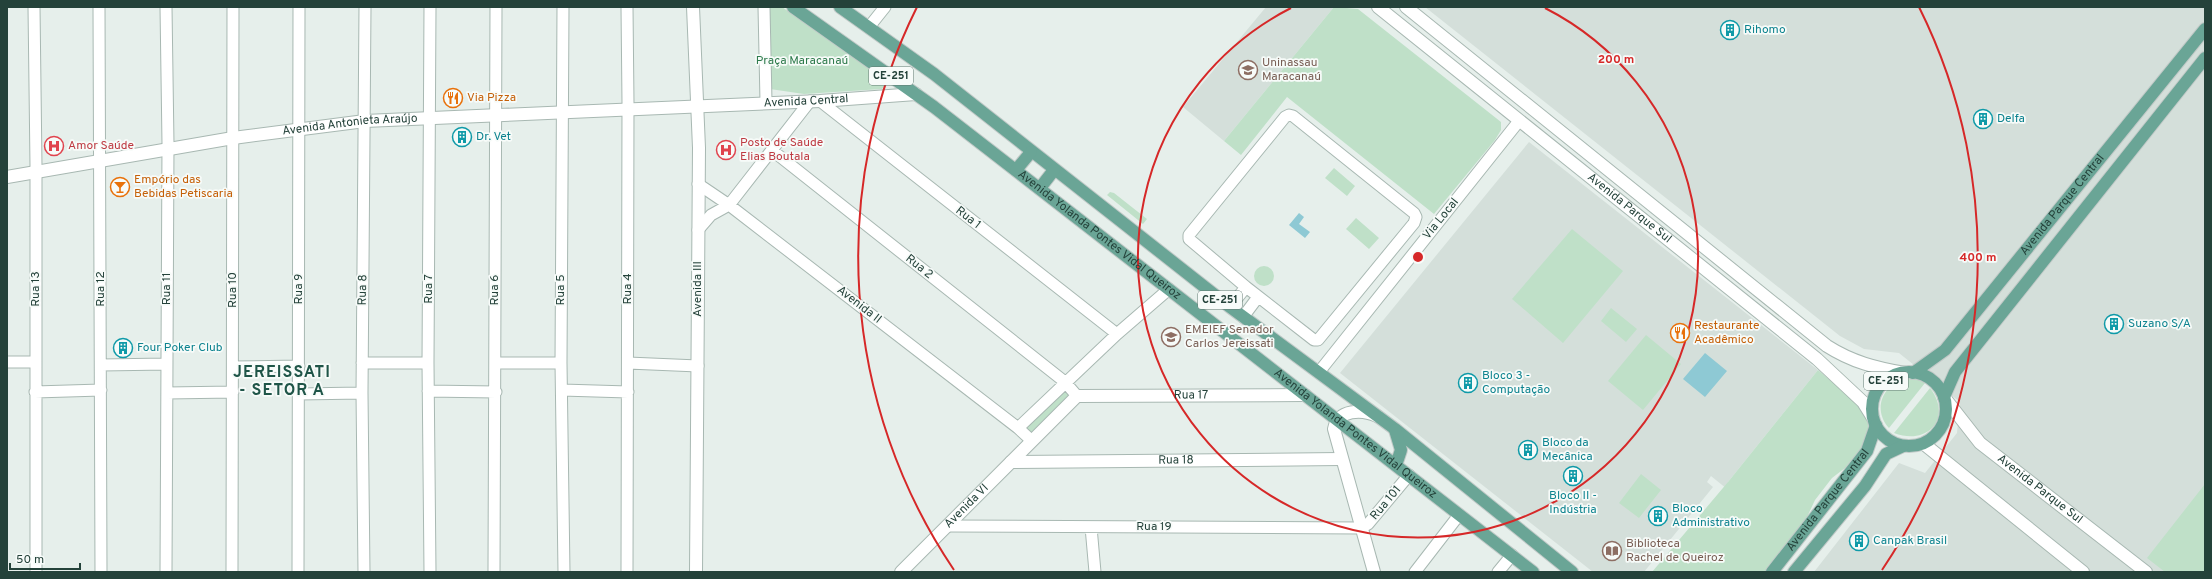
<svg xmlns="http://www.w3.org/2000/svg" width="2212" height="579" font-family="Overpass,sans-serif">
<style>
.built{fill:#d4dfda}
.green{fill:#bfe0c8}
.water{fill:#8ec9d4}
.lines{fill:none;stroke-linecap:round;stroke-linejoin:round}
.minor-casing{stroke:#a8b8b2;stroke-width:13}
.tertiary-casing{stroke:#a8b8b2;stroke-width:14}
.primary-casing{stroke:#c2cac8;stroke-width:14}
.minor{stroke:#fff;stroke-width:11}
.tertiary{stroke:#fff;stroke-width:12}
.primary{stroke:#6aa596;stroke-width:12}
.ring{fill:none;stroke:#d62828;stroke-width:2}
.labels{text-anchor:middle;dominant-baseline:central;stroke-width:3.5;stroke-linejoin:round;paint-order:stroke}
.shield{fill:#f7fbf9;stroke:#637a73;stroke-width:1}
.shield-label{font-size:11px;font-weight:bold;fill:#24423a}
.culture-label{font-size:12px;fill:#0d838f;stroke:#f7fbf9;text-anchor:start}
.park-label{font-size:12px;fill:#2d7a4b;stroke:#f7fbf9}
.education-label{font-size:12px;fill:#785e54;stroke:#f7fbf9;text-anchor:start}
.food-label{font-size:12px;fill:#c56008;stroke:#f7fbf9;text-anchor:start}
.street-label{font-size:12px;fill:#24423a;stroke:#f7fbf9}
.health-label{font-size:12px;fill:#be3a42;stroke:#f7fbf9;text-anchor:start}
.district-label{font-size:16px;font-weight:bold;letter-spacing:1px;fill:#1f5548;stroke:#f7fbf9}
.centre{fill:#d62828;stroke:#f7fbf9;stroke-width:2}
.ring-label{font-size:12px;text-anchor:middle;font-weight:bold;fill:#d62828;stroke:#f7fbf9;stroke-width:3.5;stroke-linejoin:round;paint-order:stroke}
</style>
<rect width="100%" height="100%" fill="#e6efeb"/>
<!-- built -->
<path class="built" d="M1266 7H1334L1224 141 1183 107Z
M1425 7H2205V572H1814L1899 463 1925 473 1957 433 1960 402 1899 353 1864 349 1840 336Z
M1529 142 1818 370 1728 482 1727 489 1711 476 1707 482 1713 487 1644 572H1593L1340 373Z"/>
<!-- green -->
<path class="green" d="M770 7H782L885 79 888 82 882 89 804 94 770 89Z
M1334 7 1358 9 1501 122V130L1495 140 1434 214 1287 97 1241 155 1224 141Z
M1334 168 1355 186 1347 196 1325 178Z
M1110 192 1114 193 1147 219 1143 224 1107 195Z
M1356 218 1379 238 1369 249 1346 229Z
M1572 229 1623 271 1563 343 1512 299Z
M1254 276a10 10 0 1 1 20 0a10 10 0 1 1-20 0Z
M1611 308 1637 329 1626 342 1601 321Z
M1646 335 1681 364 1643 410 1608 381Z
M1818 370 1864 409 1870 425 1864 445 1845 468 1832 478 1815 500 1807 517 1765 572H1652L1728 482Z
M1904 378H1915L1925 383 1889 428C1872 409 1883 386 1904 378Z
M1930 388C1953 418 1928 446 1894 433Z
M1066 389 1071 397 1034 435 1024 426Z
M1641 474 1661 490 1639 518 1619 503Z
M2205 484V572H2165L2147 558Z"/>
<!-- water -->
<path class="water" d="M1299 213 1304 217 1299 224 1310 232 1305 238 1289 225Z
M1705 353 1727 371 1705 397 1683 379Z"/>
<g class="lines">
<!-- minor casing -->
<g class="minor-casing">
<path id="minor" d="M34 7 36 166V572
M99 7 101 572
M166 7 168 144 166 572
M563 7 561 363 564 572
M627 7 628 103 627 572
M764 7 766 102
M869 27 885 7
M820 101 1117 334
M1289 115 1293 116 1414 213 1416 217 1414 223 1318 340H1314L1246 287 1189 239V235L1285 117Z
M773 151 1065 382 1077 396
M698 184 729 205 1018 428 1031 440
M698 230 711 215 729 205 810 101
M1230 307 1246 287
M1243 317 1258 297
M7 362H35
M362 363H428
M495 363H561
M628 363 698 366
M101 365 167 364
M233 367 299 366
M1319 372 1519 121
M562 390 628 392
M428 391 496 392
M35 392 101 390
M167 393 233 392
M299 394 362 393
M1018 428 1117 334 1169 289
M947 526 1361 528 1368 524 1409 475
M1091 527 1095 572
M232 572 233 7
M298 572 299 7
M364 572 362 393 365 7
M430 572 428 363 430 7
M494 572 496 7
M1415 572 1459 515
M1498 572 1512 555"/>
</g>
<!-- tertiary casing -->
<g class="tertiary-casing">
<g id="tertiary">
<path d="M693 7 699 148 696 572"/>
<path id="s1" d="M1378 7 1817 359 1863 402 1873 418"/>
<path d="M1406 7 1827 346C1852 362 1876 368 1905 373"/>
<path id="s2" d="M7 177 233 138 365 121 820 101 916 94"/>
<path id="s3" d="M1944 397 1980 443 2146 572"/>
<path d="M1924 444 2083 572"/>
<path id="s4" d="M1011 462 1341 459"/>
<path id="s5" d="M901 572 1077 396 1305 395"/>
<path d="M1374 572 1334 429C1338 409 1362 409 1377 416"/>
</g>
</g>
<!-- primary casing -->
<g class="primary-casing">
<g id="primary">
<path id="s6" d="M793 7 934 107 1533 572"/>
<path d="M840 7 934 74 1230 307 1395 429 1572 572"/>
<path d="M1016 170 1031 152"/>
<path d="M1040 188 1054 170"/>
<circle cx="1909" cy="409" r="37"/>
<path id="s7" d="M1913 373 1945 350 2205 29"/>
<path d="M1944 397 1955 372 2205 58"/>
<path d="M1395 430 1401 450 1396 465"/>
<path id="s8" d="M1772 572 1867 451 1876 425"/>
<path d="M1794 572 1865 486 1886 454 1903 446"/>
</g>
</g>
<!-- minor -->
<use href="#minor" class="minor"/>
<!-- tertiary -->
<use href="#tertiary" class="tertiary"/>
<!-- primary -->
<use href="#primary" class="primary"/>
</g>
<!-- distance rings -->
<g class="ring">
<path d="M1545 8A280 280 0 1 1 1291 8"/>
<path d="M954 570A560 560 0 0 1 917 7M1919 7A560 560 0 0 1 1882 570"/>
</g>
<!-- icons -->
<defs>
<g id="building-ring" transform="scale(1)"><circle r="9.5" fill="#f7fbf9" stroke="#0f9aa8" stroke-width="1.5"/><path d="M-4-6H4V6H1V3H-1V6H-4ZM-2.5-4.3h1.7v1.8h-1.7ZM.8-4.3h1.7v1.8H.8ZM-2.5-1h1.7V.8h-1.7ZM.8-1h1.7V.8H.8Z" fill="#0f9aa8"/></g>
<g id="university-ring" transform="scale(1)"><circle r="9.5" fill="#f7fbf9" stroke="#8d6e63" stroke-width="1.5"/><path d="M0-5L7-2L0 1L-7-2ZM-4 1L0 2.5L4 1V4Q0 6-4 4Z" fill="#8d6e63"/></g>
<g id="restaurant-ring" transform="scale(1)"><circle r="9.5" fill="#f7fbf9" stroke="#e8710a" stroke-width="1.5"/><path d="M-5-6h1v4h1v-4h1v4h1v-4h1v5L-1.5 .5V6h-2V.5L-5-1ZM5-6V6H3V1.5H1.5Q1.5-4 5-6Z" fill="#e8710a"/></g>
<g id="hospital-ring" transform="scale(1)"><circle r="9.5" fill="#f7fbf9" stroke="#e0444e" stroke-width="1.5"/><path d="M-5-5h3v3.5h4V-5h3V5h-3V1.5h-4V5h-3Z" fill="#e0444e"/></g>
<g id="bar-ring" transform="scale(1)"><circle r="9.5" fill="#f7fbf9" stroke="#e8710a" stroke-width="1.5"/><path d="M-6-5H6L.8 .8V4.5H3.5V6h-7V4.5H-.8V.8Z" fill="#e8710a"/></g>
<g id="school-ring" transform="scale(1)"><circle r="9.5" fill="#f7fbf9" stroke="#8d6e63" stroke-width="1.5"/><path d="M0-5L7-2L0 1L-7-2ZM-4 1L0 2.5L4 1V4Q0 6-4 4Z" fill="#8d6e63"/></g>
<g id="library-ring" transform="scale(1)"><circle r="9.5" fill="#f7fbf9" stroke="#8d6e63" stroke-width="1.5"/><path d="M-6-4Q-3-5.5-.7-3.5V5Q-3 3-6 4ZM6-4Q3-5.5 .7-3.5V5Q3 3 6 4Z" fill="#8d6e63"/></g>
</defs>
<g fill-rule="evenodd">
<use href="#building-ring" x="1730" y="30"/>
<use href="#university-ring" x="1248" y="70"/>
<use href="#restaurant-ring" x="453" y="98"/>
<use href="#building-ring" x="1983" y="119"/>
<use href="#building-ring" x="462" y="137"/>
<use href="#hospital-ring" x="54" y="146"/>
<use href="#hospital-ring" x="726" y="150"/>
<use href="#bar-ring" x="120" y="187"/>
<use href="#building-ring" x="2114" y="324"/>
<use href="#restaurant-ring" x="1680" y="333"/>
<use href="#school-ring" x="1171" y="337"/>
<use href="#building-ring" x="123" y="348"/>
<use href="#building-ring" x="1468" y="383"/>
<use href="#building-ring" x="1528" y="450"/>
<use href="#building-ring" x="1573" y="476"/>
<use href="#building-ring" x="1658" y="516"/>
<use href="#building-ring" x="1859" y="541"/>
<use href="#library-ring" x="1612" y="551"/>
</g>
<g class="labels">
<!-- shield labels -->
<g class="shield">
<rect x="869" y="67" width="44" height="18" rx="3"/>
<rect x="1198" y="291" width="44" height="18" rx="3"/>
<rect x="1864" y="372" width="44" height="18" rx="3"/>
</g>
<g class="shield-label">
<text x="891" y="76">CE-251</text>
<text x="1220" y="300">CE-251</text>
<text x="1886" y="381">CE-251</text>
</g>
<!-- culture labels -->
<g class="culture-label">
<text x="1744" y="30">Rihomo</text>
<text x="1997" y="119">Delfa</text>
<text x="476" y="137">Dr. Vet</text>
<text x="2128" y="324">Suzano S/A</text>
<text x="137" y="348">Four Poker Club</text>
<text x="1482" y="376">Bloco 3 -<tspan x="1482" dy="14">Computação</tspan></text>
<text x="1542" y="443">Bloco da<tspan x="1542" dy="14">Mecânica</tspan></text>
<text x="1573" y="496" text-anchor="middle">Bloco II -<tspan x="1573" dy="14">Indústria</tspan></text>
<text x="1672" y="509">Bloco<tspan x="1672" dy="14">Administrativo</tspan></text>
<text x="1873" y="541">Canpak Brasil</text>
</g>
<!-- park labels -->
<g class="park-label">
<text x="802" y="61">Praça Maracanaú</text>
</g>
<!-- education labels -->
<g class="education-label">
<text x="1262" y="63">Uninassau<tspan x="1262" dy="14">Maracanaú</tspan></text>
<text x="1185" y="330">EMEIEF Senador<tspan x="1185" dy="14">Carlos Jereissati</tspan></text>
<text x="1626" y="544">Biblioteca<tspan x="1626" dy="14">Rachel de Queiroz</tspan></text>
</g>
<!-- food labels -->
<g class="food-label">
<text x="467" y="98">Via Pizza</text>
<text x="134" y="180">Empório das<tspan x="134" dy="14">Bebidas Petiscaria</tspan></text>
<text x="1694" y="326">Restaurante<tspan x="1694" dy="14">Acadêmico</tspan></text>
</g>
<!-- street labels -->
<g class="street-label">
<text stroke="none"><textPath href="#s2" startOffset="804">Avenida Central</textPath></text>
<text stroke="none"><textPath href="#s2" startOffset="347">Avenida Antonieta Araújo</textPath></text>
<text stroke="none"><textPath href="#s7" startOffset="226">Avenida Parque Central</textPath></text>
<text stroke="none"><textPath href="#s1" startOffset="322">Avenida Parque Sul</textPath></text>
<text transform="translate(968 218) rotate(38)">Rua 1</text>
<text transform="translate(1441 219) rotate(-51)">Via Local</text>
<text stroke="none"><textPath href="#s6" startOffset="382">Avenida Yolanda Pontes Vidal Queiroz</textPath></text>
<text transform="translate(919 267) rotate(38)">Rua 2</text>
<text transform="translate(36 289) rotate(-90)">Rua 13</text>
<text transform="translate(101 289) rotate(-90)">Rua 12</text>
<text transform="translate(167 289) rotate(-90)">Rua 11</text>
<text transform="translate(299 289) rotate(-90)">Rua 9</text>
<text transform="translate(429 289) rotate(-90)">Rua 7</text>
<text transform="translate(628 289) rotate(-90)">Rua 4</text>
<text transform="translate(698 289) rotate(-90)">Avenida III</text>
<text transform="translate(233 290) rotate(-90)">Rua 10</text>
<text transform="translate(363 290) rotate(-89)">Rua 8</text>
<text transform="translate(495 290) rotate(-90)">Rua 6</text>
<text transform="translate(561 290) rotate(-90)">Rua 5</text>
<text transform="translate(859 305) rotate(38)">Avenida II</text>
<text stroke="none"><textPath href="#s5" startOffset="363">Rua 17</textPath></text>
<text stroke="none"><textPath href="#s6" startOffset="706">Avenida Yolanda Pontes Vidal Queiroz</textPath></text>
<text stroke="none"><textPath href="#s4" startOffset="165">Rua 18</textPath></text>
<text stroke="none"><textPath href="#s3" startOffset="134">Avenida Parque Sul</textPath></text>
<text stroke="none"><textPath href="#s8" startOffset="91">Avenida Parque Central</textPath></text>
<text transform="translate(1386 503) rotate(-50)">Rua 101</text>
<text stroke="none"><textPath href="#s5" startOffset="93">Avenida VI</textPath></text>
<text x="1154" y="527">Rua 19</text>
</g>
<!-- health labels -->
<g class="health-label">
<text x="740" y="143">Posto de Saúde<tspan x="740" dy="14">Elias Boutala</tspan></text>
<text x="68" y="146">Amor Saúde</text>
</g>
<!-- district labels -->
<g class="district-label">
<text x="282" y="373">JEREISSATI<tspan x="282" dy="18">- SETOR A</tspan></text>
</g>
</g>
<circle cx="1418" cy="257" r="6" class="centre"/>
<g class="ring-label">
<text x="1616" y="63">200 m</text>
<text x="1978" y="261">400 m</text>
</g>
<!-- border -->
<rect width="2212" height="579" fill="none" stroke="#24423a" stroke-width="16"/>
<!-- scale -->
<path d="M10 563v6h70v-6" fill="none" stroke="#24423a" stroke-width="2"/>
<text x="16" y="563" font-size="12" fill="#24423a" stroke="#f7fbf9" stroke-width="3" paint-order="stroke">50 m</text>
</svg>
